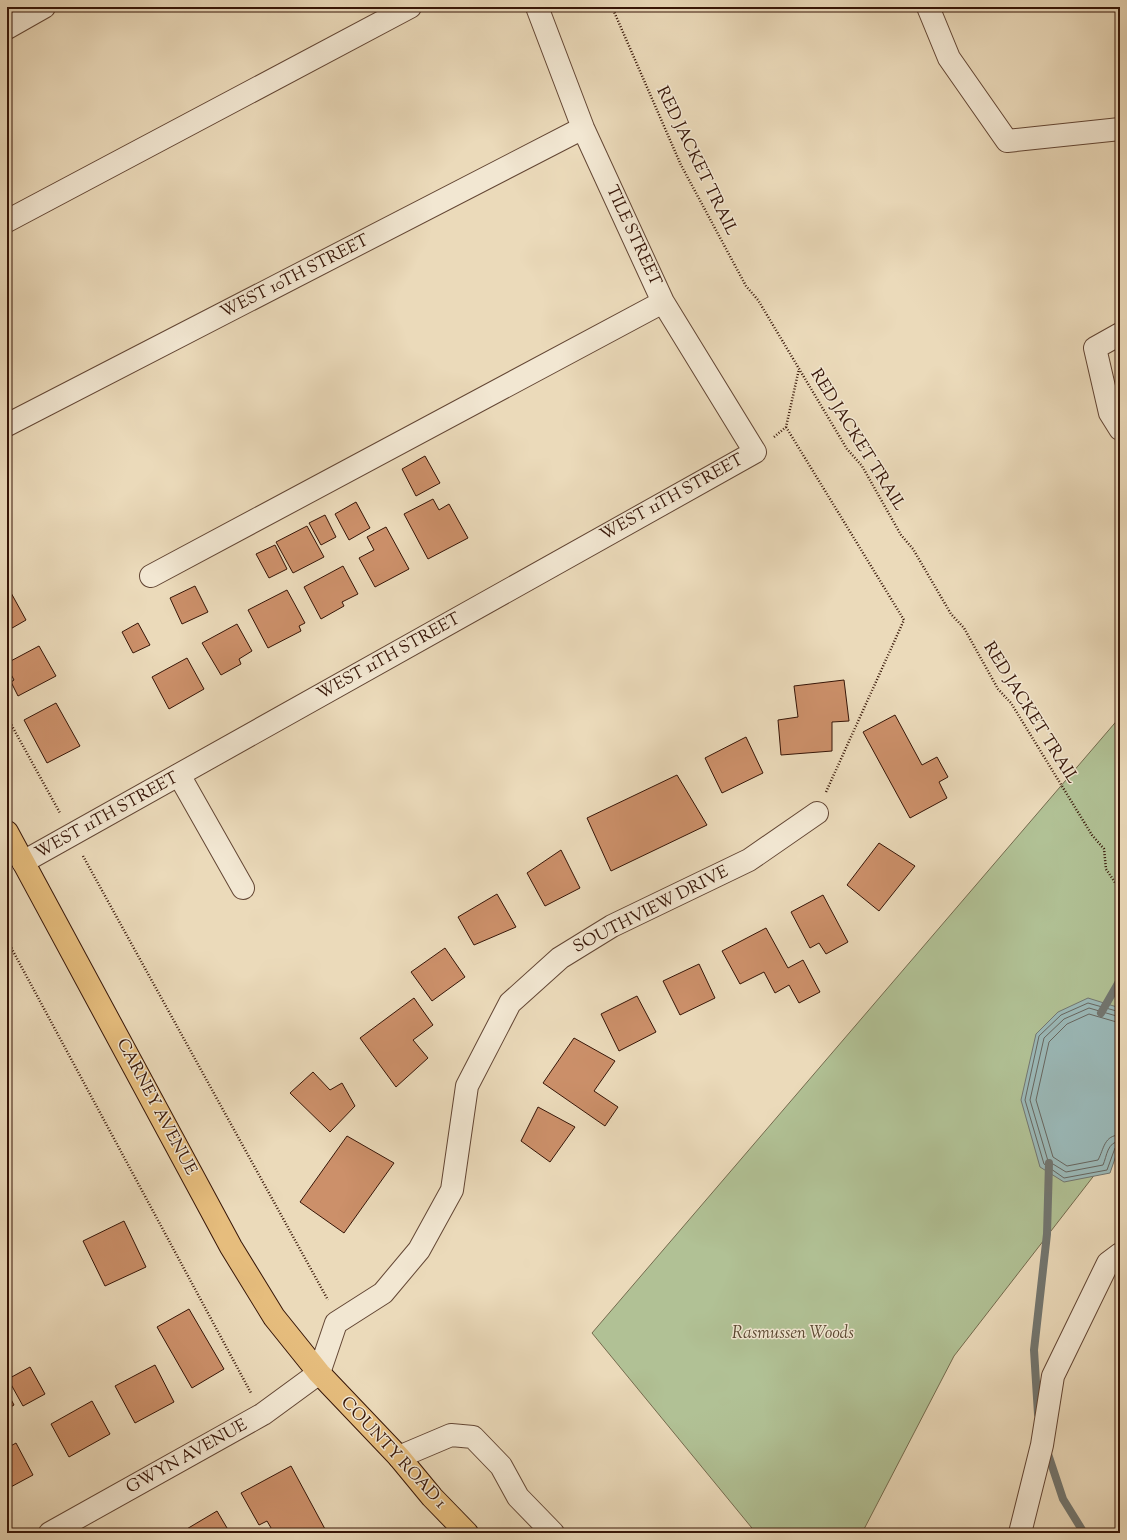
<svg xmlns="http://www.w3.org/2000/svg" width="1127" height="1540" font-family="'Sorts Mill Goudy',serif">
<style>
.green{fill:#b1c195;stroke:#746b4e}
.water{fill:#9bb9b8;stroke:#737771}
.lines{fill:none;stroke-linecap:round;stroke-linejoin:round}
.shore{stroke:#686760;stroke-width:1}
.stream{stroke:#737771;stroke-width:8}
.building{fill:#cc906a;stroke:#361507}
.minor-casing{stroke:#634634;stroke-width:24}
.major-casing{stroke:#361507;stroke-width:24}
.path{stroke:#361507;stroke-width:2.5;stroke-dasharray:1 2;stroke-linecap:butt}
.minor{stroke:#f2e7d2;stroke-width:22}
.major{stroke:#e6bd7d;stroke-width:22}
.labels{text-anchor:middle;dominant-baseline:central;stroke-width:3;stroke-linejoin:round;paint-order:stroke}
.street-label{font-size:17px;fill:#361507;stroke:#f2e7d2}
.park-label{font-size:17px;font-style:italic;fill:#5b4932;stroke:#f2e7d2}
</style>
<rect width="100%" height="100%" fill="#ebdaba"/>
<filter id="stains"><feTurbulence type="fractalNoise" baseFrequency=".005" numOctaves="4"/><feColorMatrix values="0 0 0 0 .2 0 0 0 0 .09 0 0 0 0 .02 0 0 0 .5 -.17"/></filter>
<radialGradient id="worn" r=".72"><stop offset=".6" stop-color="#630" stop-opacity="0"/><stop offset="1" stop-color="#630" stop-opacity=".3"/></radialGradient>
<!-- green -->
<path class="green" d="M1120 717V1142L954 1356 862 1533H756L592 1333Z"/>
<!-- water -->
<path class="water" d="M1088 998 1120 1008V1144L1110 1173 1064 1182 1040 1167 1021 1100 1036 1034 1058 1012Z"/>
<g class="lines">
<!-- shore -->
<path class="shore" d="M1120 1012 1088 1003 1061 1015 1039 1036 1025 1100 1044 1164 1064 1178 1107 1170 1115 1148 1120 1146
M1120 1017 1089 1008 1064 1019 1044 1038 1030 1100 1048 1161 1066 1172 1103 1165C1107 1156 1107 1142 1120 1141
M1120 1023 1089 1014 1067 1024 1049 1042 1036 1100 1053 1157 1067 1166 1098 1160C1104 1149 1104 1135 1120 1135"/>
<!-- stream -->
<path class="stream" d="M1101 1013 1120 980
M1038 1414 1034 1350 1047 1234 1049 1163
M1047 1451 1063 1499 1084 1533"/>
</g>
<!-- building -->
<path class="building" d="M425 456 440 483 416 496 402 469Z
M433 499 439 510 449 504 468 538 428 559 404 514Z
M356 502 370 528 349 540 335 514Z
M325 515 336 537 321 545 309 523Z
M307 526 324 557 293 573 276 542Z
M386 527 409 569 375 587 359 558 374 550 367 537Z
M275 545 287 569 269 578 256 554Z
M343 566 358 594 342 602 344 606 321 619 304 587Z
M195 586 208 612 182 624 170 598Z
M287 590 305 623 299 626 301 631 268 648 248 610Z
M10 591 26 620 7 631V593Z
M138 623 150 645 133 653 122 632Z
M237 624 252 651 239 659 241 664 221 675 202 643Z
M39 646 56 676 18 696 11 682 14 680 7 667V663Z
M187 658 204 689 169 709 152 677Z
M844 680 849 721 832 722V751L781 755 778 720 798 717 794 686Z
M56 703 80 746 47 763 24 720Z
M895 715 922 765 937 757 948 777 939 782 947 798 910 818 863 732Z
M746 737 763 773 722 793 705 758Z
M677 775 707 825 611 871 587 818Z
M879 843 915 866 879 911 847 885Z
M561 850 580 888 545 906 527 873Z
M497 894 516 927 474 945 458 917Z
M823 895 848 942 826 954 819 943 810 948 791 912Z
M766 928 788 968 803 960 820 992 799 1003 789 985 775 993 764 972 740 984 722 951Z
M445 948 465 977 432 1001 411 972Z
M699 964 715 998 680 1015 663 981Z
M637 996 656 1032 619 1051 601 1014Z
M414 998 433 1025 413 1040 428 1058 396 1087 360 1038Z
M574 1038 615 1061 594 1091 618 1107 605 1126 543 1083Z
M313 1072 330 1090 342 1083 355 1106 330 1132 290 1093Z
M538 1107 575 1127 550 1162 521 1141Z
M347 1136 394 1163 344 1233 300 1202Z
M124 1221 146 1267 105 1286 83 1241Z
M189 1309 224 1369 192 1388 157 1327Z
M155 1365 174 1402 135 1423 115 1386Z
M30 1367 45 1394 23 1406 8 1379Z
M7 1392 14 1405 7 1409Z
M92 1401 110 1434 69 1457 51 1424Z
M16 1443 33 1475 7 1489V1448Z
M291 1466 325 1529 317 1533H274L267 1521 259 1525 241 1493Z
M217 1511 230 1533H180Z"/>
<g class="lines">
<!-- minor casing -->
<g class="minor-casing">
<path id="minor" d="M928 7 949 58 1007 141 1120 129
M7 28 44 7
M7 221 410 7
M1120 334 1095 348 1110 413 1120 429
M7 425 583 128
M151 576 663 302
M179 775 243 888
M23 862 755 452 663 302 583 128 537 7
M399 1457 451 1435 473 1437 501 1466 518 1497 553 1533
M50 1533 263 1414 319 1373 336 1323 383 1293 419 1250 452 1190 467 1086 510 1003 560 958 612 926 749 860 817 813
M1020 1533 1042 1445 1053 1376 1108 1263 1120 1254"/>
</g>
<!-- major casing -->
<g class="major-casing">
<path id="major" d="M7 832 231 1247 274 1317 319 1373 399 1457 432 1497 467 1533"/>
</g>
<!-- path -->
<path class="path" d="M612 7 681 165 746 286 758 300 847 449 862 466 901 535 913 549 951 614 964 628 998 689 1011 703 1092 835 1104 849 1106 869 1120 890
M786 427 904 620 826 792
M774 437 786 427 799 369
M7 717 60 813
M83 856 328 1300
M7 940 251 1393"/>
<!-- minor -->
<use href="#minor" class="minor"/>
<!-- major -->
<use href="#major" class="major"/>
</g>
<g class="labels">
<!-- street labels -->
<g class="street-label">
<text transform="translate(696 161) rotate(64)">RED JACKET TRAIL</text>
<text transform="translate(633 236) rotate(65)">TILE STREET</text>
<text transform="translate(295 277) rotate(-27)">WEST 10TH STREET</text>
<text transform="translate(857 440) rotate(58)">RED JACKET TRAIL</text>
<text transform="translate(672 498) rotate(-29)">WEST 11TH STREET</text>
<text transform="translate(389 657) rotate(-29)">WEST 11TH STREET</text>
<text transform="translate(1030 713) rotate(58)">RED JACKET TRAIL</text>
<text transform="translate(107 816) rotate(-29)">WEST 11TH STREET</text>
<text transform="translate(651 910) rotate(-27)">SOUTHVIEW DRIVE</text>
<text transform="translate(156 1107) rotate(62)">CARNEY AVENUE</text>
<text transform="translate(393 1453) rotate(47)">COUNTY ROAD 1</text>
<text transform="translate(187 1457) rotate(-29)">GWYN AVENUE</text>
</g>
<!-- park labels -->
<g class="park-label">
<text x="793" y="1334">Rasmussen Woods</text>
</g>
</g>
<!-- margin -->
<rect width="1127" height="1540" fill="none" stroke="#ebdaba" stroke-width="24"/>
<rect x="8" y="8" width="1111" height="1524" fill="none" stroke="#361507" stroke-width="2"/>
<rect x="12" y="12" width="1103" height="1516" fill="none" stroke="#361507"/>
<rect width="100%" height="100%" filter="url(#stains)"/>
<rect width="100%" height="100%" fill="url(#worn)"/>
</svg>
